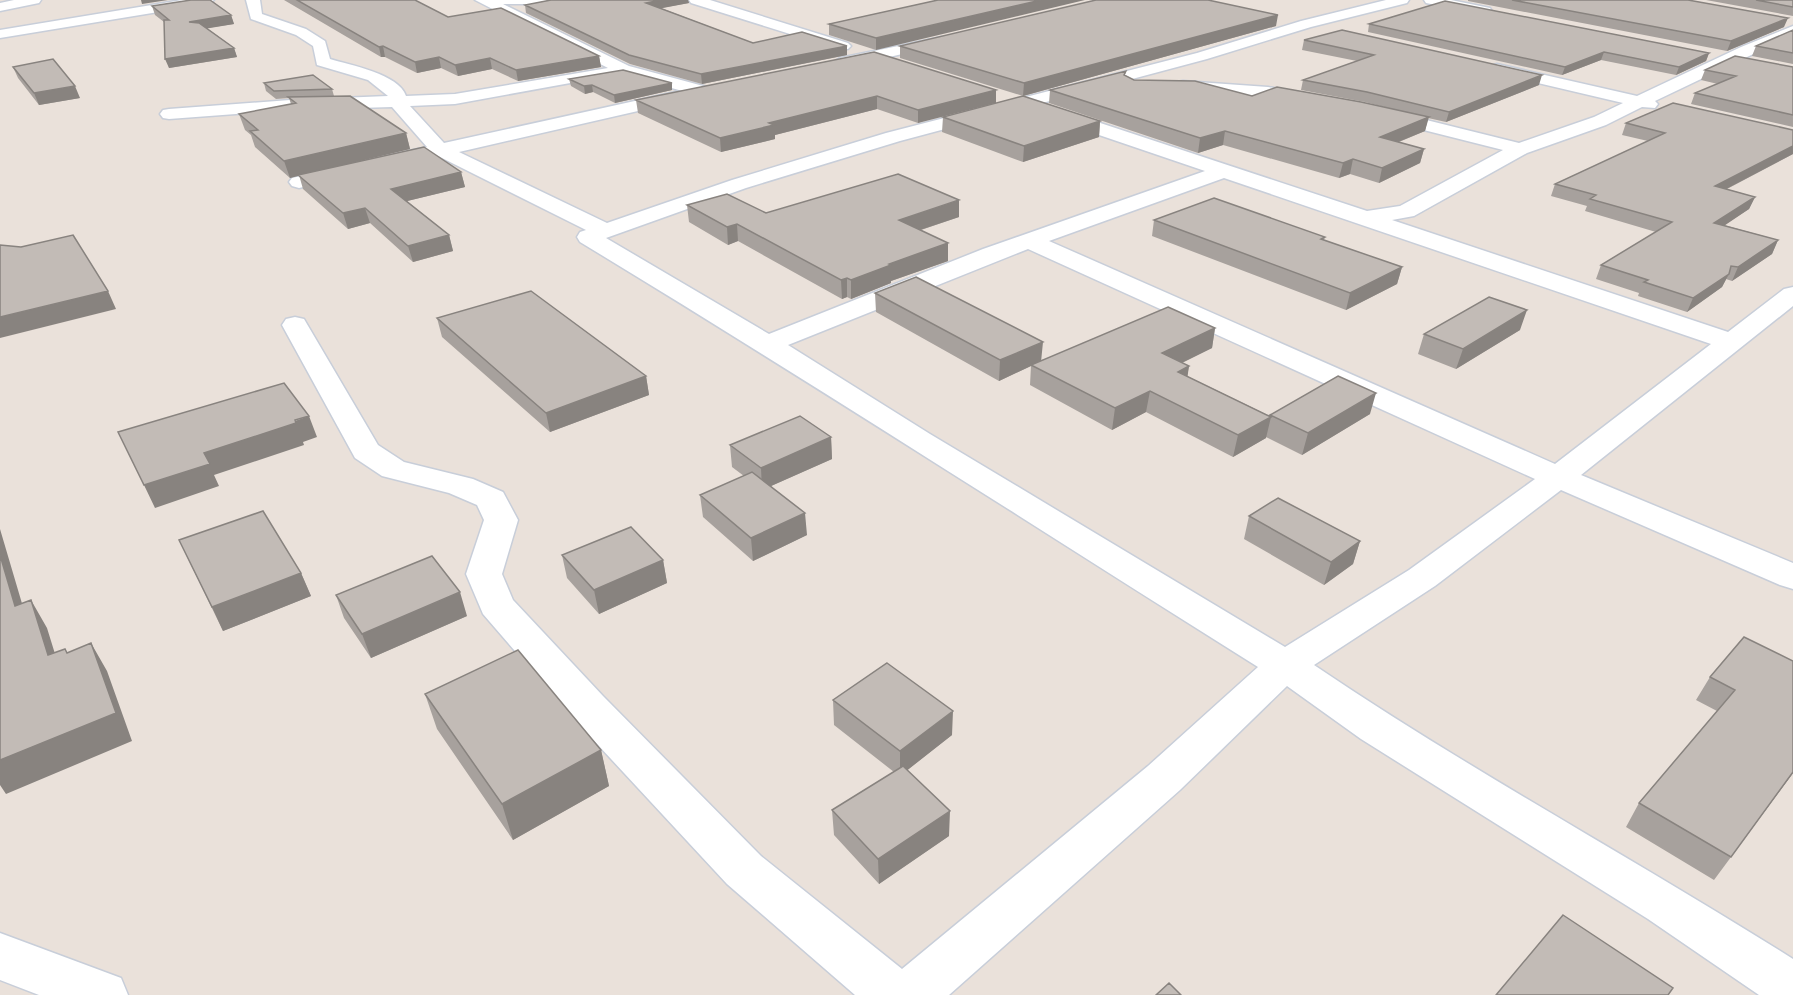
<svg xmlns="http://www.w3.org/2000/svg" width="1793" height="995" font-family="Inter,sans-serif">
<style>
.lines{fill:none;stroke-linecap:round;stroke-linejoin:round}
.street-casing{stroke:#c8ced9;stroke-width:3}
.street{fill:#fff;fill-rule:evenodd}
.wall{fill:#a7a19d}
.shaded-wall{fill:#88837f}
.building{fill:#c2bbb6;stroke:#88837f;stroke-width:1.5}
</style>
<rect width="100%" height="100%" fill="#eae1da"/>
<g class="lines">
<!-- street casing -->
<g class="street-casing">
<path id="street" d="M14 0H41L39 3 0 11V3Z
M182 0H214L207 4 0 38V30Z
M246 0H260L262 14 306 29 325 41 330 59C350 65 399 74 406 96L455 94 608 68 475 0H566L559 4H503L629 66 707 87 709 91 707 95 701 96 620 74 455 104 410 106 444 143 680 91 686 92 689 96 686 100 459 152 607 223 732 180 886 133 1197 53 1301 21 1386 0H1409L1407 3 1311 27 1207 59 900 141 746 188 606 238 769 334 983 249 1205 171 1052 119 1049 115 1052 111H1064L1367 211 1400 206 1503 150 1376 118 1373 114 1376 110 1382 109 1519 143 1594 117 1623 103 1491 72 1489 69 1491 66 1497 64 1637 96 1741 47 1793 26V35L1655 101 1658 104 1655 108 1642 107 1606 125 1527 153 1414 216 1392 220 1728 332 1784 289 1793 287V306L1581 475 1793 563V589L1780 585 1561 490 1435 586 1314 665C1469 770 1635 859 1793 959V995H1759L1648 919 1361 739 1287 686 1180 790 949 995H855L727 884 573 718 483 614 466 574 484 520 477 505 449 493 382 476 355 458 282 325 286 319 295 317 304 319 378 445 404 462 473 479 503 492 518 520 502 574 513 600 603 696 761 856 902 969 1148 766 1258 667C1032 525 808 380 580 242L577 237 580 232 586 230 438 156 299 188 292 186 289 182 292 178 427 147 392 107 290 110 169 119 163 118 160 114 163 110 169 109 290 100 388 96 368 80 317 65 313 46 296 35 251 19ZM1224 178 1711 344 1555 464 1049 241ZM1028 249 1535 479 1409 570 1285 647 930 434 788 345Z
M689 0H710L848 43 851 46 848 49H838L691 3Z
M1424 0H1451L1490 8 1492 11 1485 15 1426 3Z
M942 37 947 38 949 41 947 44 840 68 832 63 840 58Z
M1183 81 1268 87 1314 95 1317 99 1314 103 1308 104 1268 97 1177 90 1175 86 1177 82Z
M0 933 121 978 128 995H39L0 980Z"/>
</g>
<!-- street -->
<use href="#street" class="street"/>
</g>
<!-- wall -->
<path class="wall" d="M284 0H415L448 17 599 56 601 67 518 81 492 69 458 76 441 68 417 73 385 57H381Z
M551 0H688L689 3 661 8 753 43 847 55 702 84 630 64 526 13 525 5Z
M938 0 876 50 829 35V24Z
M1468 0H1688L1784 27 1727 51 1468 1Z
M1706 0H1793V16Z
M152 6 231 15 234 24 207 28 234 48 237 57 169 68 164 22 155 15Z
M1369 24 1709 53 1706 61 1676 75 1601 60 1562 75 1368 32Z
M1276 26 1023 96 1100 121 1099 137 1023 162 942 132 943 117 1023 96 900 58V46Z
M1793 30V64L1752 56 1756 46Z
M1304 40 1539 85 1446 122 1428 118 1425 131 1399 142 1424 149 1420 163 1379 183 1350 174 1339 178 1223 145 1198 153 1049 103 1050 90 1126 71 1125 75 1134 80 1252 96 1404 112 1365 102 1301 90 1303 80 1357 61 1302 50Z
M13 67 80 98 39 105 18 78Z
M1793 67V127L1691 104 1695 93 1718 84 1701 80 1705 70Z
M569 79 672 90 615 103 593 92 585 94 571 86Z
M264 83 332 89 334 96 406 133 410 149 349 163 461 172 465 187 407 201 449 235 453 251 413 262 370 223 348 229 303 189 299 175 290 178 255 147 251 135 245 130 239 114 291 104 289 98 276 99 266 91Z
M996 90 918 123 877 109 775 135V139L721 152 638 113 636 100Z
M1626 123 1793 130V154L1727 189 1755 197 1749 209 1724 225 1778 240 1772 254 1732 281 1726 279 1722 287 1687 312 1638 296 1639 293 1596 279 1601 265 1656 232 1585 211 1587 206 1551 196 1555 184 1648 141 1622 135Z
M687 205 766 213 959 217 921 230 948 261 891 281V283L851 299 847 297 842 299 738 241 728 245 689 222Z
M1154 220 1325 237 1324 240 1402 267 1397 284 1346 310 1152 236Z
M875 293 1041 360 1215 328 1212 348 1182 363 1189 366 1187 376 1270 416V415L1370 414 1302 455 1266 437V438L1233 457 1146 412 1112 430 1030 385 1031 366 999 381 876 312Z
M437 318 646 376 649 395 550 432 442 337Z
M1520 330 1456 369 1418 354 1424 334Z
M831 437 832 459 771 486 807 535 753 561 703 517 700 495 744 476 732 467 730 445Z
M1249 516 1360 541 1353 564 1324 585 1244 539Z
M179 540 301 573 311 596 223 631Z
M562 555 663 560 667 583 599 614 567 578Z
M336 595 467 616 371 658 344 618Z
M1744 637 1793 773 1714 880 1626 827 1639 803 1717 711 1696 700 1710 677Z
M425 694 601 750 609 786 513 840 437 729Z
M833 700 952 735 907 770 949 836 879 884 834 835 832 810 894 772 834 725Z"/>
<!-- shaded-wall -->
<path class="shaded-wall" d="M141 0H168L142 4Z
M660 0H688L689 3 647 11 646 3Z
M1041 0H1085L876 50V38Z
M231 15 234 24 192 31 189 22Z
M1278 15 1276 26 1023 96 1024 83Z
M1788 18 1784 27 1727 51 1731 41Z
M383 46 385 57H381L379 47Z
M847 46V55L702 84 701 74Z
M234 48 237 57 169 68 165 59Z
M1604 52 1601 60 1562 75 1565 67Z
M1709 53 1706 61 1676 75 1679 67Z
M599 56 601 67 518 81 516 70Z
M439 57 441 68 417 73 415 62Z
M490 58 492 69 458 76 455 65Z
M1542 75 1539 85 1446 122 1449 112Z
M672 83V90L615 103 614 95Z
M592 85 593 92 585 94 584 86Z
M75 86 80 98 39 105 34 93Z
M996 90V103L918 123V110Z
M877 96V109L775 135V139L721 152 720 138 769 123Z
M1429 117 1425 131 1376 151 1380 137Z
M1100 121 1099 137 1023 162 1024 146Z
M1225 131 1223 145 1198 153 1200 138Z
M406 133 410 149 290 178 284 161Z
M1793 146V154L1709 198 1715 186Z
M1424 149 1420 163 1379 183 1382 168Z
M1353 159 1350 174 1339 178 1343 163Z
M461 172 465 187 395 204 391 189Z
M1755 197 1749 209 1709 236 1714 223Z
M959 200V217L899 237V220Z
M365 208 370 223 348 229 343 213Z
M737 224 738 241 728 245 727 227Z
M449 235 453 251 413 262 408 246Z
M1778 240 1772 254 1732 281 1738 267Z
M948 243V261L891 281V283L851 299V280L889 264Z
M1402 267 1397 284 1346 310 1350 293Z
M1729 274 1722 287 1687 312 1693 298Z
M847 278V297L842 299 841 280Z
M108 291 116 309 0 338V317Z
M1527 310 1520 330 1456 369 1463 349Z
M1215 328 1212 348 1159 374 1162 353Z
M1043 342 1041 362 1031 365V366L999 381 1000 360Z
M1189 366 1186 387 1178 372Z
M646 376 649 395 550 432 546 413Z
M1150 391 1146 412 1112 430 1115 408Z
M1376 393 1370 414 1302 455 1308 433Z
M309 416 317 437 303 442 304 445 214 475 219 486 155 508 144 485 204 453Z
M1271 417 1266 438 1233 457 1238 435Z
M831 437 832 459 762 490 761 468Z
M805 513 807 535 753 561 751 538Z
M0 529 31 634 15 606 0 555Z
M1360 541 1353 564 1324 585 1331 562Z
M663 560 667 583 599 614 594 590Z
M301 573 311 596 223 631 212 607Z
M460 592 467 616 371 658 362 634Z
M31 600 47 628 64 683 48 655Z
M91 643 107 671 132 741 6 794 0 785V760Z
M953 711 952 735 900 776V751Z
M601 750 609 786 513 840 502 804Z
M1793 772V773L1714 880 1731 857Z
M950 811 949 836 879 884 878 859Z"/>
<!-- building -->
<path class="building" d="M191 0H210L231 15 189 22 199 23 234 48 165 59 164 20H169L152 6Z
M297 0H415L448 17 501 8 599 56 516 70 490 58 455 65 439 57 415 62 383 46 379 47Z
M551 0H661L646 3 753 43 802 32 847 46 701 74 629 55 525 5Z
M938 0H1041L876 38 829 24Z
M1096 0H1208L1278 15 1024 83 900 46Z
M1512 0H1688L1788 18 1731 41Z
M1756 0H1793V7Z
M1445 1 1709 53 1679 67 1604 52 1565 67 1369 24Z
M1342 30 1542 75 1449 112 1367 92 1303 80 1374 55 1304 40Z
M1793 30V53L1756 46Z
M874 52 996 90 918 110 877 96 769 123 774 125 720 138 636 100Z
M1735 56 1793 67V115L1695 93 1736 76 1705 70Z
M53 59 75 86 34 93 13 67Z
M623 70 672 83 614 95 592 85 584 86 569 79Z
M1126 71 1124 75 1134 80 1195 81 1252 96 1277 87 1361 102 1429 117 1380 137 1424 149 1382 168 1353 159 1343 163 1225 131 1200 138 1050 90Z
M313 75 332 89 274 91 264 83Z
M350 96 406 133 284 161 250 131 258 130 239 114 296 103 288 97Z
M1023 96 1100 121 1024 146 943 117Z
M1673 103 1793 130V146L1715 186 1755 197 1714 223 1778 240 1738 267 1731 266 1729 274 1693 298 1644 282 1648 280 1601 265 1672 222 1590 199 1596 195 1555 184 1665 133 1626 123Z
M424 147 461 172 391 189 449 235 408 246 365 208 343 213 298 175Z
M898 174 959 200 899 220 948 243 889 264 891 265 851 280 847 278 841 280 737 224 727 227 687 205 727 194 766 213Z
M1214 198 1325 237 1321 239 1402 267 1350 293 1154 220Z
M73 235 108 291 0 317V245L21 247Z
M916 277 1043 342 1000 360 875 293Z
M531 291 646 376 546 413 437 318Z
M1489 297 1527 310 1463 349 1424 334Z
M1168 307 1215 328 1162 353 1189 366 1178 372 1271 417 1238 435 1150 391 1115 408 1031 365Z
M1338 376 1376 393 1308 433 1270 415Z
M284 383 309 416 295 420 296 423 204 453 210 464 144 485 118 432Z
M800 416 831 437 761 468 730 445Z
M752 472 805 513 751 538 700 495Z
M1278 498 1360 541 1331 562 1249 516Z
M263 511 301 573 212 607 179 540Z
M631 527 663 560 594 590 562 555Z
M0 555 15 606 31 600 48 655 65 649 67 653 91 643 116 713 0 760Z
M432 556 460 592 362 634 336 595Z
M1744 637 1793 661V772L1731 857 1639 803 1735 690 1710 677Z
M518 650 601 750 502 804 425 694Z
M887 663 953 711 900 751 833 700Z
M903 766 950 811 878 859 832 810Z
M1563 915 1673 988 1668 995H1496Z
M1169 983 1181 995H1156Z"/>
</svg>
